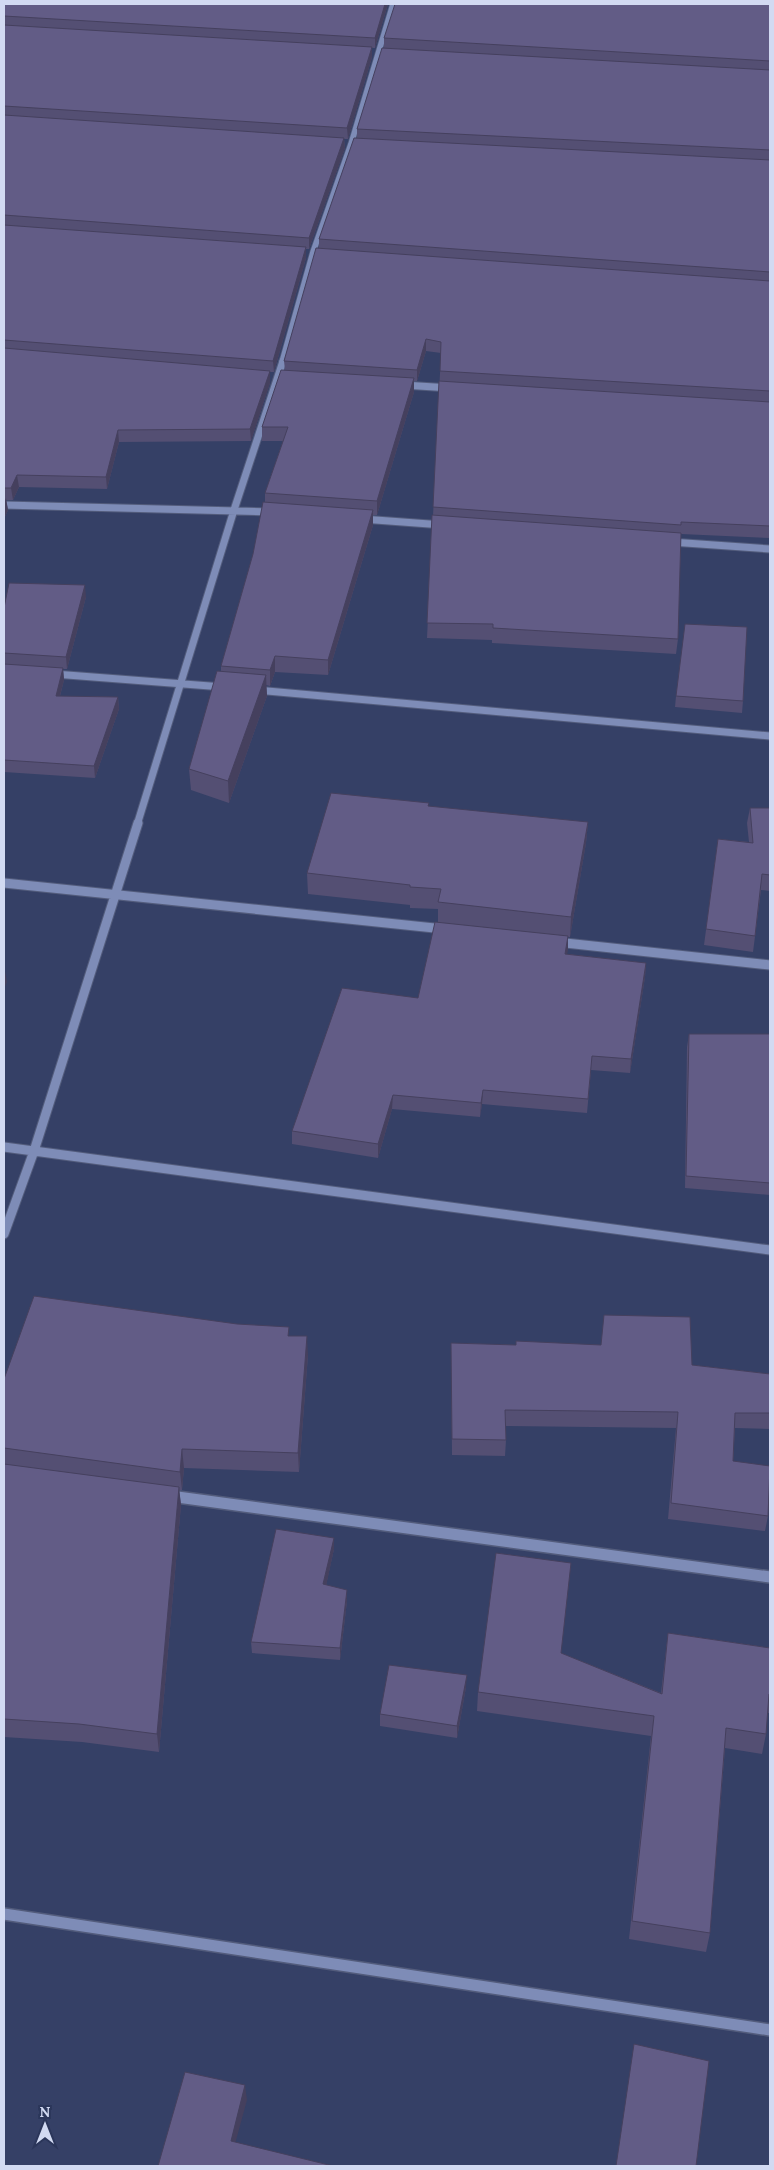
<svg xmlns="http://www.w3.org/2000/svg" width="774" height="2170" font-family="Lora,serif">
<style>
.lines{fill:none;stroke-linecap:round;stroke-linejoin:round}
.minor-far3-casing{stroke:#535c7c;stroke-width:7}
.minor-far2-casing{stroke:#535c7c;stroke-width:9}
.minor-far1-casing{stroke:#535c7c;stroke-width:11}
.minor-casing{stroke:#535c7c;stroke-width:14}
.minor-far3{stroke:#7e8cb7;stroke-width:5.5}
.minor-far2{stroke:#7e8cb7;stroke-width:7}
.minor-far1{stroke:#7e8cb7;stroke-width:9}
.minor{stroke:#7e8cb7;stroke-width:11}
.wall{fill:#544f73}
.shaded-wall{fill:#45405e}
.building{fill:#625c86;stroke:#45405e}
</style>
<rect width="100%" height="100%" fill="#354066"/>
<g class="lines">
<!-- minor-far3 casing -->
<g class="minor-far3-casing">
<path id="minor-far3" d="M282 362 313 252 351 144 393 4"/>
</g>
<!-- minor-far2 casing -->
<g class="minor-far2-casing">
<path id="minor-far2" d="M403 385 450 388
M4 505 271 512
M362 519 443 525
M671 542 770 549
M54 674 223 687
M256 690 770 736
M137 825 234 510 283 361"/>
</g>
<!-- minor-far1 casing -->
<g class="minor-far1-casing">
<path id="minor-far1" d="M4 883 444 929
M556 942 770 965
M4 1147 770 1250
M4 1234 34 1151 138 823"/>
</g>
<!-- minor casing -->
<g class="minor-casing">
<path id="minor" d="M170 1496 770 1577
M4 1914 770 2030"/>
</g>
<!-- minor-far3 -->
<use href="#minor-far3" class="minor-far3"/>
<!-- minor-far2 -->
<use href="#minor-far2" class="minor-far2"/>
<!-- minor-far1 -->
<use href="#minor-far1" class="minor-far1"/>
<!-- minor -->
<use href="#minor" class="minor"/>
</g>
<!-- wall -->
<path class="wall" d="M4 4H388L375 48H372V57L348 139H344L345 148 309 249H306V258L274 372H270V383L251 441 119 442 107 489 19 487 13 500H6L8 510 4 519Z
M770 4V538L681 534 678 639 676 654 492 643V640L427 638 441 353 426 351 417 381H414V392L377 515H373V525L328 675 275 672 270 686 266 685 267 696 229 803 191 790 189 769 221 671V666L253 554 265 503V493L283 441H262V427L285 370 284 361 319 248V239L357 138V129L384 48V38Z
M86 597 67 669H63L64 680 60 696 118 697 119 709 95 778 4 772V608Z
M676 696 743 701 742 713 675 707Z
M750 808H770V891L761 890 753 952 704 945 718 839 749 842 747 823Z
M588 822 586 843 570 937H568L567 954 646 963 645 977 630 1073 591 1070 587 1113 482 1104 480 1117 392 1109 378 1158 292 1144V1131L418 998 438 922V909L410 908V905L308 894 307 873Z
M689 1034H770V1195L685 1188 687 1047Z
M290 1336 308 1355 299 1472 184 1468 182 1490H179L181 1505 159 1752 82 1742 4 1737V1379Z
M451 1343 692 1365 770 1374V1429L735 1428 733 1461 768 1516 765 1531 668 1519 676 1428 506 1426V1440L505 1456 452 1455Z
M334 1549 326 1585 347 1601 340 1660 252 1653 251 1642Z
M668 1633 770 1648V1713H767L766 1734 762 1754 725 1748 710 1933 706 1952 629 1939 651 1736 477 1711 478 1692 561 1653 661 1693Z
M466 1687 457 1738 380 1726V1714Z"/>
<!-- shaded-wall -->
<path class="shaded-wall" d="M385 4H388L375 48V38Z
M372 47V57L348 139 347 128Z
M344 138 345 148 309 249V238Z
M306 247V258L274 372 273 361Z
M426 339V351L417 381V370Z
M270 371V383L251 441 250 429Z
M414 378V392L377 515V501Z
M118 430 119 442 107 489 106 477Z
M17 475 19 487 13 500 11 488Z
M6 498 8 510 4 519V504Z
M373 510V525L328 675V660Z
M85 585 86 597 67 669 66 657Z
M275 656V672L270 686V670Z
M63 668 64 680 57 707 56 696Z
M266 675 267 696 229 803 228 781Z
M118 697 119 709 95 778 94 766Z
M588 822 586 843 570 937 571 917Z
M568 936V950L564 968 565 954Z
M646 963 645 977 630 1073 631 1059Z
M4 966 7 982 4 989Z
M483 1090 482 1104 480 1117 481 1103Z
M393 1095 392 1109 378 1158V1144Z
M307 1336 308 1355 299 1472 298 1453Z
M182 1449 184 1468 182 1490 180 1472Z
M179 1487 181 1505 159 1752 157 1734Z
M334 1538V1549L324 1596 323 1584Z
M347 1590V1601L340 1660V1648Z
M467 1675 466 1687 457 1738V1726Z
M245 2085 247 2100 232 2155 231 2141Z"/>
<!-- building -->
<path class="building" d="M4 4H385L375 38 4 16Z
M395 4H770V61L384 38Z
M4 25 372 47 347 128 4 106Z
M382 48 770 70V150L357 129Z
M4 115 344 138 309 238 4 215Z
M354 138 770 160V272L319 239Z
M4 225 306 247 273 361 4 340Z
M316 248 770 281V391L440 371 441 342 426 339 417 370 284 361Z
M4 348 270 371 250 429 118 430 106 477 17 475 11 488H4Z
M281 370 414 378 377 501 265 493 288 427H262Z
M439 381 770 402V526L681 522V525L433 507Z
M263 502 373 510 328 660 275 656 270 670 221 666 253 554Z
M432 515 681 533 678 639 493 628V624L427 623Z
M9 583 85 585 66 657 4 653V608Z
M685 624 747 627 743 701 676 696Z
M4 664 63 668 56 696 118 697 94 766 4 760Z
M217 671 266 675 228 781 189 769Z
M331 793 429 803 428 806 588 822 571 917 438 902 441 889 410 887V885L307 873Z
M750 808H770V875L762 874 755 936 706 929 718 839 753 843Z
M435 922 568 936 565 954 646 963 631 1059 592 1056 588 1099 483 1090 481 1103 393 1095 378 1144 292 1131 342 988 418 998Z
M689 1034H770V1183L686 1176Z
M34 1296 237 1324 289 1327 288 1336H307L298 1453 182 1449 180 1472 4 1448V1379Z
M604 1315 690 1317 692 1365 770 1374V1413H735L733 1461 770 1466 768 1516 671 1503 678 1412 505 1410 506 1440 452 1439 451 1343 516 1345V1341L601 1345Z
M4 1464 179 1487 157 1734 79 1724 4 1719Z
M276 1529 334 1538 323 1584 347 1590 340 1648 251 1642Z
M496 1553 571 1563 561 1653 662 1694 668 1633 770 1648V1694H769L766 1734 726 1728 710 1933 632 1921 654 1716 478 1692Z
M389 1665 467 1675 457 1726 380 1714Z
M634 2044 709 2061 696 2166H616Z
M185 2072 245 2085 231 2141 333 2166H158Z"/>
<!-- border -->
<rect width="774" height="2170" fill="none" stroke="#d2daf2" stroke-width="10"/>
<!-- north arrow -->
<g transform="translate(45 2125)" stroke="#2b365a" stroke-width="4" paint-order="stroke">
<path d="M0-4L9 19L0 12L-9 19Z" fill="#d2daf2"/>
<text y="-8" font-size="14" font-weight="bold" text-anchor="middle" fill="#d2daf2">N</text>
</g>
</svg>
